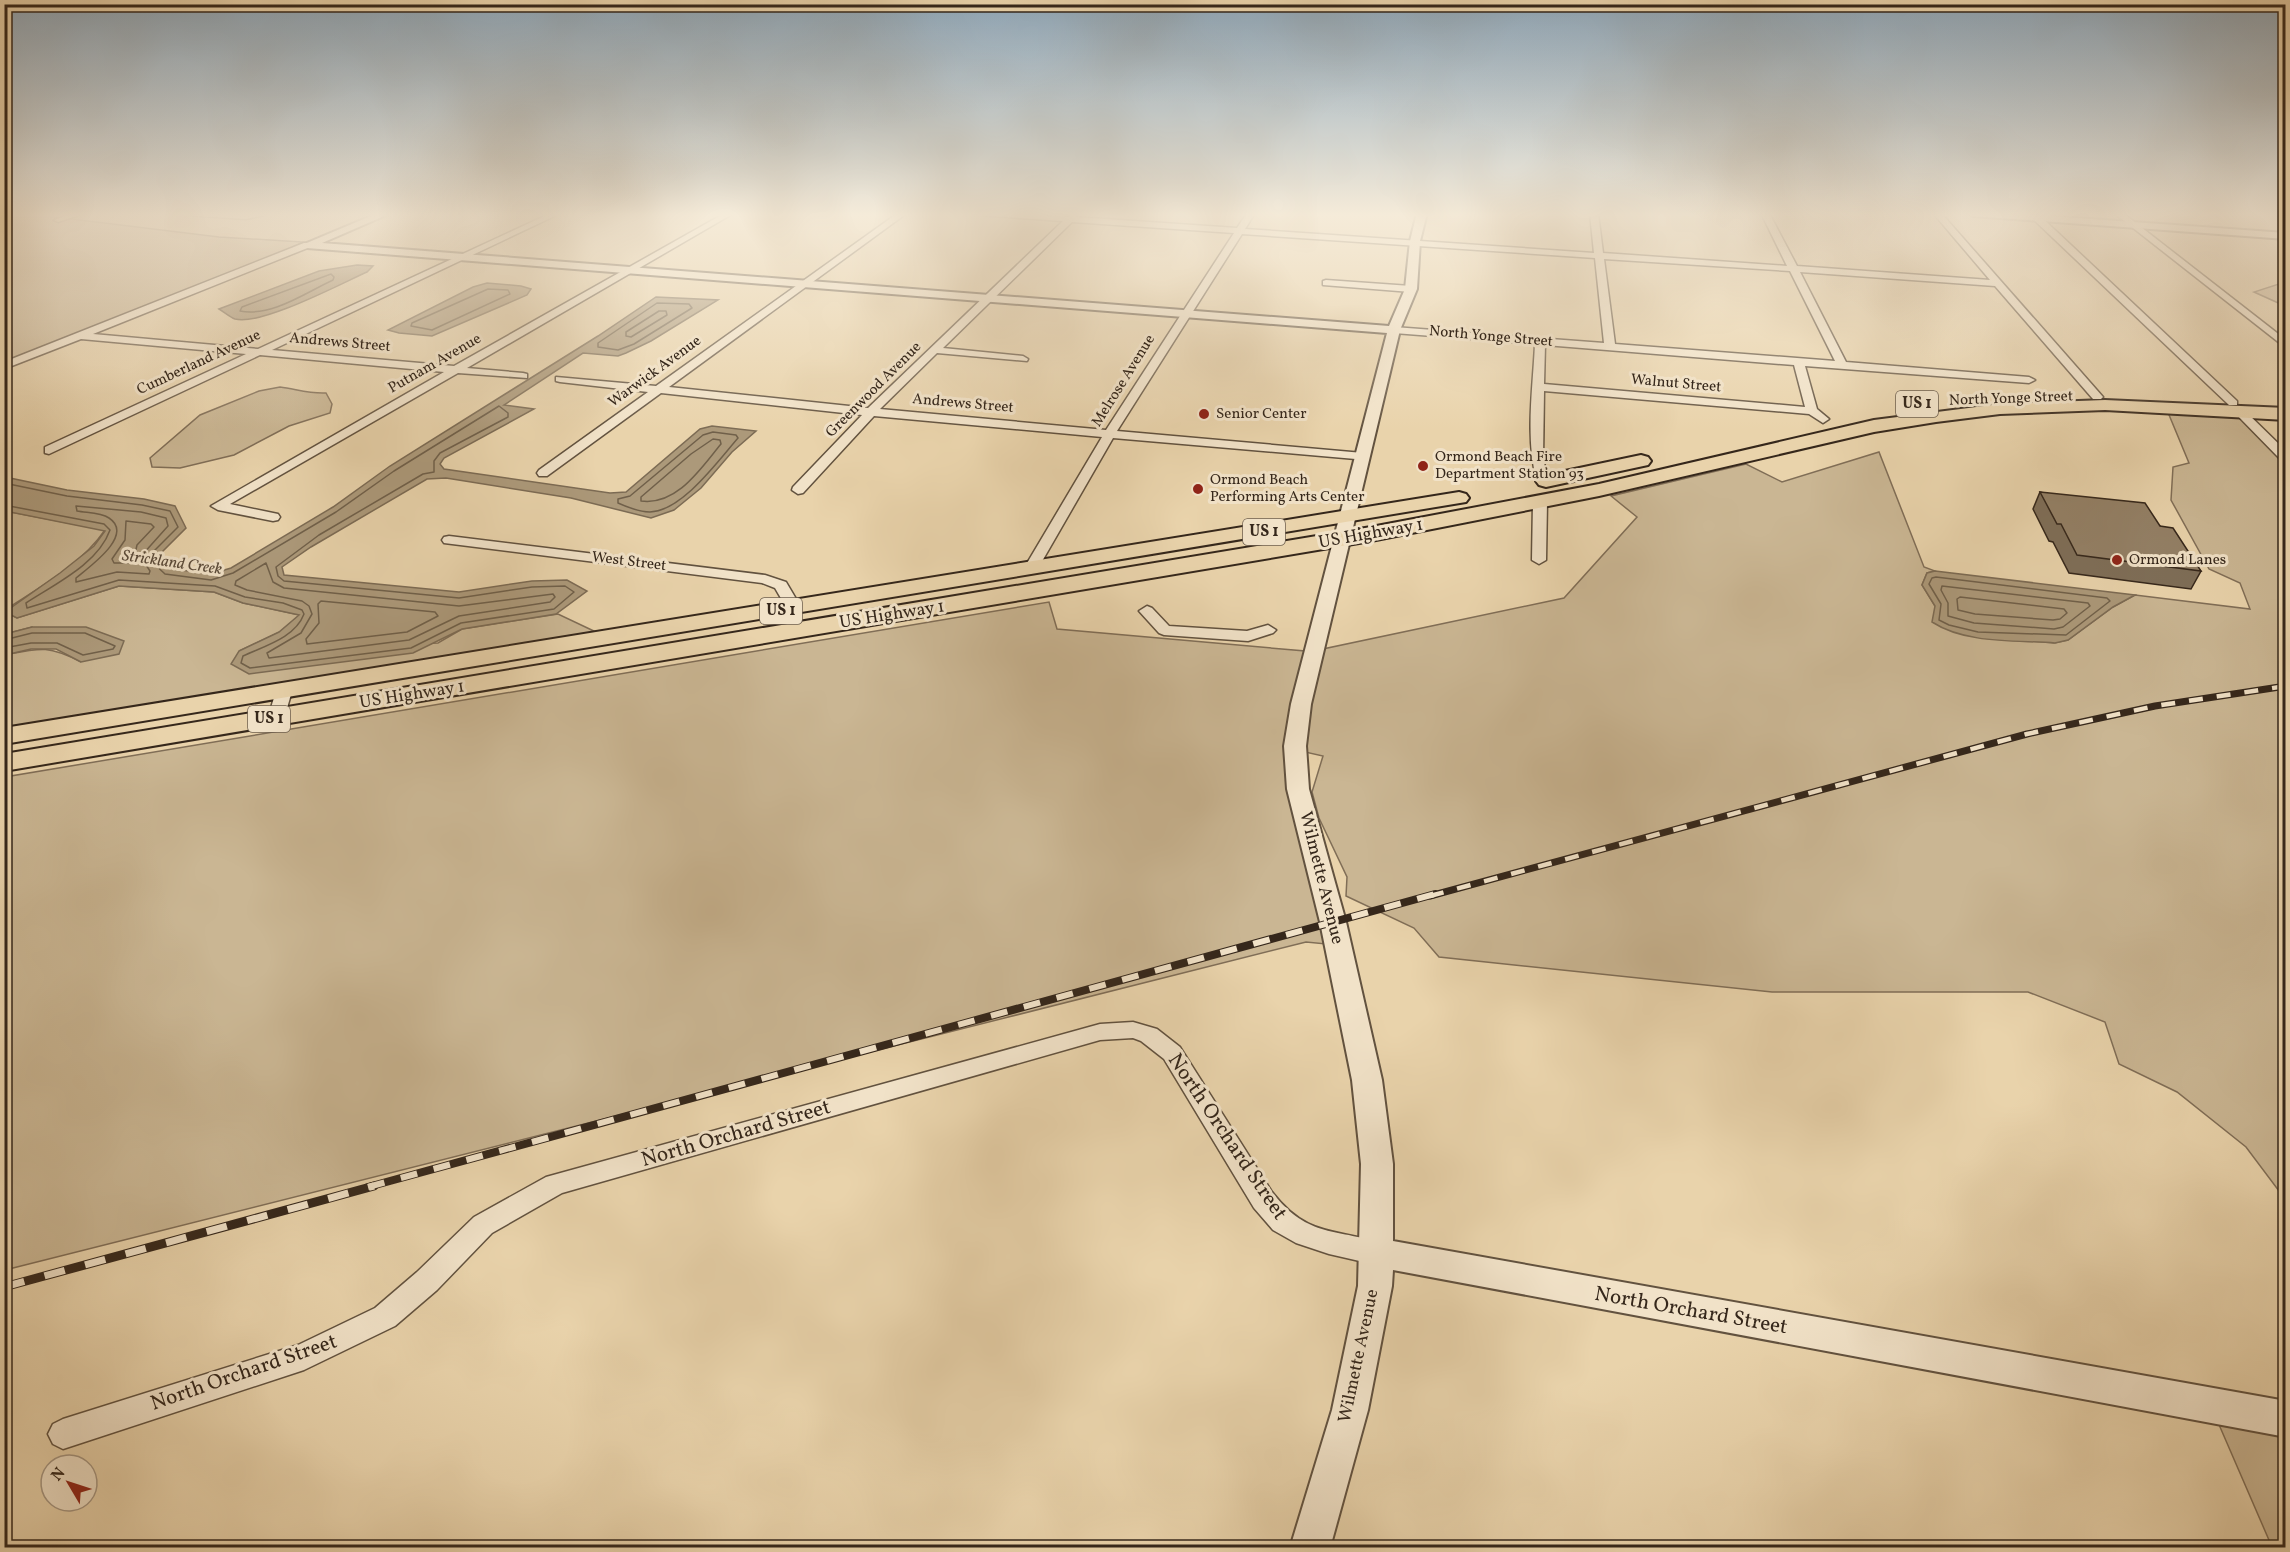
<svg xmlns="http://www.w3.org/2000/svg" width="2290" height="1552" font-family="Vollkorn,serif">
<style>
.green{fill:#cab693;stroke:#806e57;stroke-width:1.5}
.water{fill:#ac997a;stroke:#7c6b54;stroke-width:1.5}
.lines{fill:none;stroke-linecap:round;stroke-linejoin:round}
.shore{stroke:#70604a;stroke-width:1.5}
.minor-casing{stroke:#62523f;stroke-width:3}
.tertiary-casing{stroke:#62523f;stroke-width:4}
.primary-casing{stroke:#35271b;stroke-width:4}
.minor{fill:#f1e2c8;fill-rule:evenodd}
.tertiary{fill:#f1e2c8;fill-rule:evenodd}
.primary{fill:#e9d3ab;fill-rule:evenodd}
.rail-far2-casing{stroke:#35271b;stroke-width:7}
.rail-far1-casing{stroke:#35271b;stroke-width:8}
.rail-casing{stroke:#35271b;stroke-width:9}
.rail-far2{stroke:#f1e2c8;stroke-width:4.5;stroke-dasharray:14;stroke-linecap:butt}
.rail-far1{stroke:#f1e2c8;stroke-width:6;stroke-dasharray:17;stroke-linecap:butt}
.rail{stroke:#f1e2c8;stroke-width:7;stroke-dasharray:21;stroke-linecap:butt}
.wall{fill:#7e6e58;stroke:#35271b;stroke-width:1.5}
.building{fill:#938066;stroke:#35271b;stroke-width:1.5}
.poi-dot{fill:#8f2418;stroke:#f1e2c8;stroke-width:2}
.labels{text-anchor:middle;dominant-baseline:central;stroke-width:6;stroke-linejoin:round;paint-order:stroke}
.far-street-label{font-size:15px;fill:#35271b;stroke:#f1e2c8}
.far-poi-label{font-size:15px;fill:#35271b;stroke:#f1e2c8;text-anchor:start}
.shield{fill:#f1e2c8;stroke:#6d5f4f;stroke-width:1.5}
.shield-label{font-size:16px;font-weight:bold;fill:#35271b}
.far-water-label{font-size:16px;font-style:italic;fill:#594938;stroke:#f1e2c8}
.street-label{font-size:18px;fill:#35271b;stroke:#f1e2c8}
.near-street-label{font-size:21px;fill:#35271b;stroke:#f1e2c8}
</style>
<rect width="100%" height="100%" fill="#e9d3ab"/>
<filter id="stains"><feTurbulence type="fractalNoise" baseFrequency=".00333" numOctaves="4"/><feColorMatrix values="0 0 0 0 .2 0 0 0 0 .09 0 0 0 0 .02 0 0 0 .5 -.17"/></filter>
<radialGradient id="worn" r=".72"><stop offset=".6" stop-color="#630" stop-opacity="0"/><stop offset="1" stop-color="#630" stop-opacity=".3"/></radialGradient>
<!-- green -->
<path class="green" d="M5 213H22L219 237 303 242 295 246 301 247 5 367Z
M2285 282V306L2254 292Z
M280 387C296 389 309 394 326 393L332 404 330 413 289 426 234 455 180 468 152 467 150 458 200 415 259 391Z
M2167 410 2241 413 2285 458V1199L2246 1147 2177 1092 2119 1064 2105 1022 2028 992H1772L1439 957 1414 928 1346 896 1347 877 1319 818 1312 792 1323 756 1305 752 1310 705 1323 649 1564 598 1637 517 1611 496 1746 464 1782 482 1879 452 1924 567 1935 571 1927 573 1922 585 1935 606 1972 636 2054 643 2068 640 2113 607 2135 595 2250 609 2240 583 2209 569 2171 500 2173 467 2189 463Z
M5 511 105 530C81 565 40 587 5 610Z
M119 586 214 592 243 603 300 615 280 632 239 651 438 643 462 629 558 614 598 633 5 730V655C40 648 48 645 81 662L32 627 5 634V612L17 618Z
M1049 602 1057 629 1305 651 1292 702 1326 944 1306 942 5 1270V777Z
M2217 1420 2285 1432V1547H2272Z"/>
<!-- water -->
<path class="water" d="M357 265 373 266 367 272C340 284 261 326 235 319 230 317 224 312 219 309L319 271Z
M487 283 521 286 531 289 527 295 432 336 399 333 388 330 473 287Z
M656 297 718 300 651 341 626 353 618 356 583 353 504 405 534 409 444 458 440 464 444 469 610 493 626 492 700 429 712 426 756 431 732 452 701 488 674 510 651 518 571 498 446 478 427 479 311 547 282 567 284 575 459 592 532 581 567 580 587 591 556 614 462 629 413 653 249 674 231 664 239 651 279 632 299 615 243 603 214 592 119 586 17 618 5 612 60 573 94 546 105 531 5 511V477L67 490 144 499 175 506 186 528 156 558 166 568 211 574 231 568 333 507 390 466 598 336Z
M1935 571 2135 595 2113 607 2068 640 2055 643C2015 640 1966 644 1932 622L1935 606 1922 585 1927 573Z
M32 627H86L124 641 119 654 81 662 56 649H31L5 655V634Z"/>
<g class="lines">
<!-- shore -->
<path class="shore" d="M331 274 334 277 333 280C305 293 272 317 240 311L242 307Z
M488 289 508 290 510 294 432 330 411 326 412 323Z
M657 303 689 304 692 308 634 344 618 350 598 347V343Z
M659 311H666L667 315 631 337 626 336V332Z
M713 432 736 435 738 438C718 461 682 511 650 512 639 512 627 507 618 503V499L630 496 703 435Z
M713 439 720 440 721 444C701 468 677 506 641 501V497L691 454Z
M4 483 67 496 142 505 170 511 178 527 152 553 151 561 165 574 211 580 233 573 336 512 394 471 499 406 508 413V417L440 453 434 461V472L423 474 319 535 276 567 278 576 284 581 459 598 532 587 565 586 574 592 554 609 461 623 411 648 250 668 241 663 243 656C264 646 295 638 304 614L302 610 283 603 245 597 215 586 119 580 27 608 26 603C55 584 98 564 110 530L104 524 4 505
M76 506 141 512 166 518 168 526 143 554 144 562 150 571 149 574 117 572 76 582V578C89 567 135 535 109 518 100 512 87 513 77 511Z
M126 521 151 524 154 527 137 545 133 563H114L112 559 125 540Z
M266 563 273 582 284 588 459 606 553 594 555 597 550 602 459 616 409 640 269 658 267 653 301 633 312 614 309 606 302 601 247 590 235 585 236 581Z
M1936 577 2107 598 2110 601 2066 635 1978 632 1949 625 1939 620 1941 604 1929 584 1932 578Z
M1942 586 2088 603 2090 606 2063 627 2054 629 1974 623 1948 616V603L1941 590Z
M1960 597 2064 609 2067 613 2060 619 2053 620 1975 614 1958 610 1957 599Z
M321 601 435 612 438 616 407 632 307 644 306 639 319 623 318 604Z
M4 640 32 633H85L115 646 113 649 83 655 57 643H31L4 648"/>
<!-- minor casing -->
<g class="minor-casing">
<path id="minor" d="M74 213H85L58 222 54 220Z
M183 213H274L246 219 187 215Z
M551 213H561L272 350 454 366 725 213H734L467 368 523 373 527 374V378L458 373 230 504 278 514 280 517 278 520 273 521 218 510 211 506 444 372 260 355 49 454 45 453V447L246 354 81 339 4 369V362L304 243H310V247L93 334 258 349Z
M898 213H907L669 387 868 408 1063 221 979 215 975 213 1068 217 1072 213H1078L1076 217 1237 228 1247 213H1255L1245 229 1594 253 1590 213H1598L1603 253 1787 266 1761 213H1769L1797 266 1990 280 1933 213H1941L2103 397 2101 399H2093L1995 286 1800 272 1846 362 2029 377 2035 380 2029 383 1805 366 1817 409 1829 419 1823 423 1809 414 1544 391 1543 459 1549 482 1543 486 1537 482C1525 437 1533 389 1535 344L1394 333 1389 330 1394 327 1604 343 1595 258 1242 234 1117 431 1363 453 1369 457 1367 460 1113 438 1037 570 1030 574 1023 570 1102 437 874 416 803 493 798 494 792 490 793 487 862 415 661 393 547 476H539L537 473 539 470 648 392 560 382 556 381V377L656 386ZM1072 222 1234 233 1106 430 880 409 937 353 1027 361 1028 359 1023 356 943 348ZM1604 259 1790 271 1835 361 1615 344ZM1545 345 1794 365 1805 407 1544 384Z
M2114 213H2123L2286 340V348Z
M2033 215H2039L2237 401V405H2229L2033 219Z
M1326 280 1411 286 1416 289 1411 292 1323 285V281Z
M2239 408 2243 409 2286 451V462L2282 461 2235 413V409Z
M1540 498 1547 502 1546 560 1539 564 1532 560 1533 502Z
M449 536 765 575 786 582 802 609 794 614 789 612 775 588 762 583 444 543 442 540 444 537Z
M1147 606 1152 608 1169 626 1247 631 1268 625 1276 630 1273 633 1248 641 1164 635 1159 633 1139 611Z
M284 686 292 691 284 718 282 722H270L268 718 276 691Z
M1133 1022 1157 1029 1180 1047 1272 1192C1309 1240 1337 1227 1386 1245L1390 1253 1386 1261 1377 1265 1329 1254 1296 1243 1273 1230 1254 1208 1164 1059 1141 1041 1133 1038 1100 1040 562 1193 492 1233 437 1290 395 1326 304 1370 63 1449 53 1444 48 1434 53 1424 63 1419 298 1345 375 1308 417 1272 474 1217 546 1177 1100 1024Z"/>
</g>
<!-- tertiary casing -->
<g class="tertiary-casing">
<path id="tertiary" d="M378 213H391L322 243 1389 326 1405 289 1410 241 1417 213H1427L1420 241 1417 289 1400 330 1311 704 1306 746 1309 789 1346 922 1382 1080 1393 1164V1241L2286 1401V1437L1393 1270 1392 1286 1368 1410 1330 1548H1290L1332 1410 1358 1286 1361 1164 1352 1080 1320 922 1287 789 1284 746 1291 704 1387 333 307 248 302 245Z
M1968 213H2009L2286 233V239L1973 216Z"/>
</g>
<!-- primary casing -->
<g class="primary-casing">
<path id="primary" d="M2105 400 2286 408V420L2105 410 2000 414 1936 422 1874 432 1599 496 1371 541 4 771V754L1371 527 1599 484 1874 420 2000 404Z
M1641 455 1648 457 1651 461 1648 465 1546 487 1539 485 1536 481 1539 477 1546 475Z
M1459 492 1466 494 1469 498 1466 502 4 744V728Z"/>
</g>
<!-- minor -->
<use href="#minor" class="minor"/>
<!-- tertiary -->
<use href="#tertiary" class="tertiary"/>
<!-- primary -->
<use href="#primary" class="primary"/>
<!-- rail-far2 casing -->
<g class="rail-far2-casing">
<path id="rail-far2" d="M1430 896 2027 734 2155 706 2286 686"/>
</g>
<!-- rail-far1 casing -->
<g class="rail-far1-casing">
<path id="rail-far1" d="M368 1187 1435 894"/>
</g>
<!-- rail casing -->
<g class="rail-casing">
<path id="rail" d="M4 1287 374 1186"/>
</g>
<!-- rail-far2 -->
<use href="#rail-far2" class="rail-far2"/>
<!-- rail-far1 -->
<use href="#rail-far1" class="rail-far1"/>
<!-- rail -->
<use href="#rail" class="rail"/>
</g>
<!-- wall -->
<path class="wall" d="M2040 492 2160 526 2201 571 2191 589 2069 573 2053 542 2049 541 2033 509Z"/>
<!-- building -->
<path class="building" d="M2040 492 2145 503 2160 526 2173 528 2201 571 2077 555 2061 524H2057Z"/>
<!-- sky -->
<linearGradient id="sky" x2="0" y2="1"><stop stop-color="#90a9bc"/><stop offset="0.5" stop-color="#f5ebd9"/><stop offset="1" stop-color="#f5ebd9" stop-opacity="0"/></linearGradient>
<rect width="2290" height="430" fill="url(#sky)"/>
<!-- markers -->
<g class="poi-dot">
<circle cx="1204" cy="414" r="6"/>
<circle cx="1423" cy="466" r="6"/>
<circle cx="1198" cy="489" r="6"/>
<circle cx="2117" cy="560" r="6"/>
</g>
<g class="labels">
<!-- far-street labels -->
<g class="far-street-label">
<text transform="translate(1491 337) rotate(5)">North Yonge Street</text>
<text transform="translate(340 343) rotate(5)">Andrews Street</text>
<text transform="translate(199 363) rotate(-25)">Cumberland Avenue</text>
<text transform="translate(435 364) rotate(-30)">Putnam Avenue</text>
<text transform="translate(655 372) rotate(-36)">Warwick Avenue</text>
<text transform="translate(1124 381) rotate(-58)">Melrose Avenue</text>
<text transform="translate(1676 384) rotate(5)">Walnut Street</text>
<text transform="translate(874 390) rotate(-45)">Greenwood Avenue</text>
<text transform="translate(2011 399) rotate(-2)">North Yonge Street</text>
<text transform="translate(963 404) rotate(5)">Andrews Street</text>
<text transform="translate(629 562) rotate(7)">West Street</text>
</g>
<!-- far-poi labels -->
<g class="far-poi-label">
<text x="1216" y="414">Senior Center</text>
<text x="1435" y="457">Ormond Beach Fire<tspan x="1435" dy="17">Department Station 93</tspan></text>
<text x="1210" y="480">Ormond Beach<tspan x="1210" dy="17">Performing Arts Center</tspan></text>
<text x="2129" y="560">Ormond Lanes</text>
</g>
<!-- shield labels -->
<g class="shield">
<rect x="1896" y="391" width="42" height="26" rx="4.5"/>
<rect x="1243" y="519" width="42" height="26" rx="4.5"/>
<rect x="760" y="598" width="42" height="26" rx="4.5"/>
<rect x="248" y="706" width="42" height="26" rx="4.5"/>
</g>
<g class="shield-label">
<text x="1917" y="404">US 1</text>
<text x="1264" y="532">US 1</text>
<text x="781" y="611">US 1</text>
<text x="269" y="719">US 1</text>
</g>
<!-- far-water labels -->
<g class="far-water-label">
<text transform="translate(172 563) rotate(8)">Strickland Creek</text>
</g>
<!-- street labels -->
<g class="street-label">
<text transform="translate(1371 534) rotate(-10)">US Highway 1</text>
<text transform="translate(892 615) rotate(-9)">US Highway 1</text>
<text transform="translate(412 695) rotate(-9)">US Highway 1</text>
<text transform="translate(1321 878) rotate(76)">Wilmette Avenue</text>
<text transform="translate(1359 1356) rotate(-78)">Wilmette Avenue</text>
</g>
<!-- near-street labels -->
<g class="near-street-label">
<text transform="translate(736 1134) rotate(-16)">North Orchard Street</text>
<text transform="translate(1227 1137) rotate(56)">North Orchard Street</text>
<text transform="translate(1691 1311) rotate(10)">North Orchard Street</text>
<text transform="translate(244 1373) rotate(-19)">North Orchard Street</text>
</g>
</g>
<!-- margin -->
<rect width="2290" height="1552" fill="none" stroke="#e9d3ab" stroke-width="24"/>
<rect x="6" y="6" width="2278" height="1540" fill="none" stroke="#35271b" stroke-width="3"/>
<rect x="12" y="12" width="2266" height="1528" fill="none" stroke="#35271b" stroke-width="1.5"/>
<!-- north arrow -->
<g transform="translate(69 1483) rotate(309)"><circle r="28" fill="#f1e2c8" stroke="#a69783" stroke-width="1.5"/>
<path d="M0-4.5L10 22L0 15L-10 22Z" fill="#8f2418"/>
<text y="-9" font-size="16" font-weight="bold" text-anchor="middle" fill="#35271b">N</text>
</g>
<rect width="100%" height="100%" filter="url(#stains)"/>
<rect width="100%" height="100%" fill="url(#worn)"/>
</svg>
